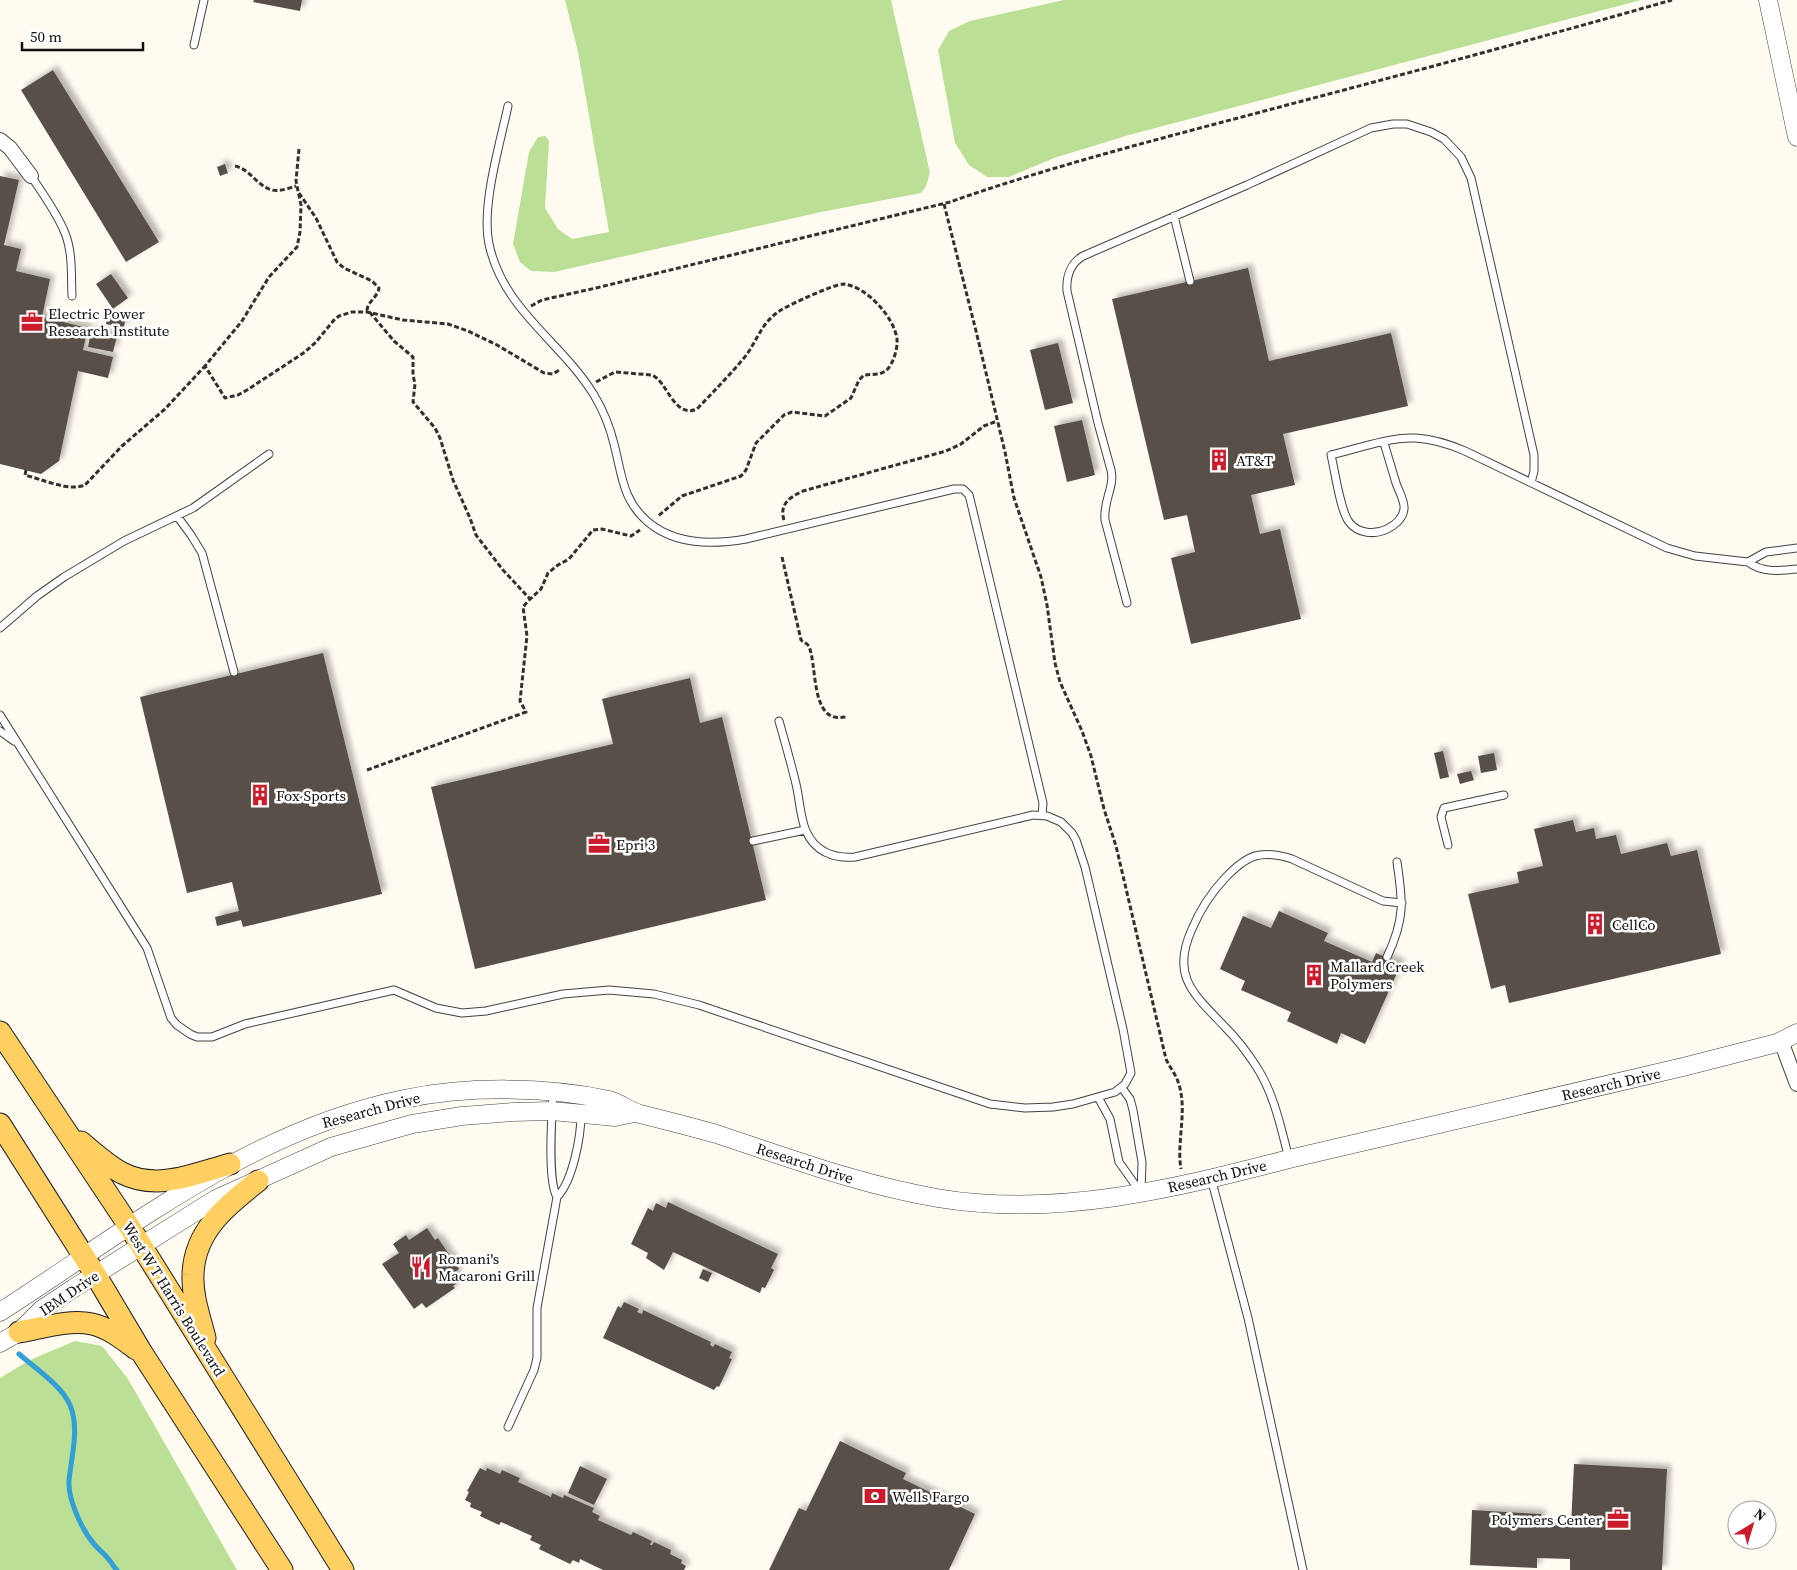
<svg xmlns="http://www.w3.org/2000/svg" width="1797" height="1570" font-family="'Source Serif 4',serif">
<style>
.forest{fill:#badf95}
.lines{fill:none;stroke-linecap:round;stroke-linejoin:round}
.stream{stroke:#339fd7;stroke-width:5}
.building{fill:#594f4a;filter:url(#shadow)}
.service-casing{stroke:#424242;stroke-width:9}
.minor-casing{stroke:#424242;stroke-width:16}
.tertiary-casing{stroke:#424242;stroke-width:19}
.primary-casing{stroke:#202020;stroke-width:23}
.path{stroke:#313131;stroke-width:3;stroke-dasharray:5 2.5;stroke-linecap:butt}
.service{stroke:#fff;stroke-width:7}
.minor{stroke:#fff;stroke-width:14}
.tertiary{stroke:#fff;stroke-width:18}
.primary{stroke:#ffd061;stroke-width:21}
.labels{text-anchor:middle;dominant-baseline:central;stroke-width:5;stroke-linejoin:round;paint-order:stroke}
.poi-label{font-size:15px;fill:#0f0f0f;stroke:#fff;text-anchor:start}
.street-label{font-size:15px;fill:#0f0f0f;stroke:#fff}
</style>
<defs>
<filter id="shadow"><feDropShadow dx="4.5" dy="-4.5" stdDeviation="2.5" flood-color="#0004"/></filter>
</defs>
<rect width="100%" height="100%" fill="#fffbf1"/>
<!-- forest -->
<path class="forest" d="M565 0H891L930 173 926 186 921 193 821 212 554 272 531 271 520 262 513 244 529 152 538 137 545 136 549 141 545 208 558 229 572 239 609 232 578 52Z
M1064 0H1641L1129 135 1054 158 1009 177H987L969 165 955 143 938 50 949 31 970 21Z
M75 1341 102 1346 128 1379 237 1570H0V1378L30 1360Z"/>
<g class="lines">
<!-- stream -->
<path class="stream" d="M19 1354C35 1368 62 1386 70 1405 80 1429 71 1457 69 1481 68 1500 82 1530 94 1544 99 1550 106 1555 110 1561 113 1564 113 1567 117 1570"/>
</g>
<!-- building -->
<path class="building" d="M254 0H302L300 11 253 2Z
M53 70 159 242 126 262 21 90Z
M225 164 228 173 220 176 217 167Z
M0 176 19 180 4 245 21 249 16 271 50 279 42 317 88 328 83 350 113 357 108 378 78 371 59 461 41 474 0 464Z
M1248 268 1269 361 1391 333 1408 406 1283 434 1295 485 1251 495 1260 534 1280 529 1301 619 1191 644 1171 558 1195 552 1187 515 1164 520 1112 299Z
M111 274 128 298 113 309 96 284Z
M107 317 125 321 124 328 106 324Z
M91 330 117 336 113 352 88 347Z
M1058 343 1073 403 1045 410 1030 350Z
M1082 420 1095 475 1067 482 1054 426Z
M323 653 382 894 243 927 241 920 217 926 215 917 239 911 232 882 187 893 140 697Z
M690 678 700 723 722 717 766 900 475 969 431 787 613 744 602 699Z
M1443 751 1449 777 1440 779 1434 753Z
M1494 753 1497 770 1481 773 1478 756Z
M1471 771 1474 780 1460 784 1457 774Z
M1573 820 1576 832 1594 828 1596 839 1616 835 1621 854 1667 843 1671 856 1697 850 1721 954 1509 1003 1505 985 1491 989 1468 894 1519 883 1517 872 1543 866 1534 829Z
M1279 911 1328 933 1324 941 1372 962 1376 953 1401 964 1365 1044 1341 1033 1337 1044 1287 1021 1291 1012 1241 990 1245 981 1220 969 1243 916 1271 928Z
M668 1202 778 1254 771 1268 774 1270 765 1288 762 1287 760 1293 673 1252 664 1270 646 1258 648 1253 631 1244 648 1208 653 1211 656 1203 666 1208Z
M427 1228 435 1240 438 1238 459 1269 454 1273 460 1281 453 1286 455 1288 426 1308 422 1303 414 1309 382 1264 399 1253 393 1244 406 1235 409 1240Z
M703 1269 712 1273 708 1282 699 1278Z
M624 1302 639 1309 637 1312 642 1314 643 1310 711 1342 710 1345 713 1347 715 1344 732 1352 729 1358 732 1359 719 1387 717 1386 714 1390 603 1338 618 1306 621 1308Z
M840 1441 906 1473 903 1479 975 1514 949 1570H769L799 1508 806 1511Z
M1574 1464 1667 1469 1662 1570H1570V1559L1537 1558V1568L1470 1565 1472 1510 1541 1514V1525L1571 1526Z
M580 1466 607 1479 594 1505 568 1493Z
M480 1468 486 1471 487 1468 500 1474 502 1470 520 1478 518 1482 551 1497 552 1493 563 1498 564 1495 594 1508 592 1512 600 1516 598 1520 631 1535 633 1532 652 1541 650 1545H652L654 1542 671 1550 670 1554 682 1560 681 1563 686 1566 684 1570H603L580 1559 579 1563 573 1560 570 1564 539 1549 541 1545 530 1540 532 1536 501 1522 499 1525 480 1516 482 1512 470 1507 471 1503 465 1500 469 1492 467 1491Z"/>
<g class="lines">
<!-- service casing -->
<g class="service-casing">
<path id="service" d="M194 45 204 0
M508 106C500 144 481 206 489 244 503 310 561 341 594 395 603 410 610 427 614 444 622 474 622 500 648 522 675 545 712 545 746 539L954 489H963L969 495 971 503 1043 803 1042 815
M31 176C43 194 57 213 65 233 73 253 71 276 72 296
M1174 216 1190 281
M1384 443C1388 456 1392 470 1396 483 1399 492 1405 501 1404 509 1403 518 1395 525 1387 529 1375 535 1358 534 1349 522 1340 510 1335 471 1331 455 1356 449 1389 437 1415 438 1433 439 1449 444 1465 451L1667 548 1695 556 1748 562
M177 516 191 535 202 553 234 672
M1797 548 1766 552 1748 562C1762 573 1780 571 1797 569
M1127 603 1105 520C1103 500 1115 487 1111 470L1098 423 1067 291C1066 276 1071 263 1083 256L1247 185 1371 128 1393 124H1407L1431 132 1444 139 1461 157 1471 178 1534 455V471L1531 483
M0 628 37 596 64 577 124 541 193 508 269 454
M0 715 147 948 171 1018 177 1025 190 1034 197 1037H212L245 1024 394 990 436 1008 462 1013 486 1011 563 994 609 990 654 994 699 1005 990 1104 1025 1108 1053 1107 1073 1104 1115 1092 1125 1084 1131 1073 1123 1029 1085 867 1076 840 1072 833 1061 822 1047 816 1033 815 855 857C844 858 835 857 825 852 799 838 802 809 796 784 791 763 785 742 779 721
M0 731 14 741
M753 841 805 830
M1448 845 1441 817 1444 808 1504 795
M1387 957C1405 919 1403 902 1397 862
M553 1092C552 1115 547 1180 557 1197 573 1181 581 1136 581 1114
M1098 1097 1110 1119 1119 1162 1141 1193 1142 1162 1133 1110 1130 1099 1122 1088
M1289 1159C1281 1128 1274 1093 1256 1066 1247 1052 1237 1039 1225 1027 1195 995 1170 977 1192 929 1200 910 1210 894 1225 878 1247 855 1260 849 1292 859L1383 901 1402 903
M1211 1178 1248 1318 1303 1570
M508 1427 534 1370 537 1358V1308L557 1197"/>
</g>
<!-- minor casing -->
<g class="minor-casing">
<path id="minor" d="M0 140 10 148 31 176
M1781 1041 1797 1084"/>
</g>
<!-- tertiary casing -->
<g class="tertiary-casing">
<path id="tertiary" d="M1768 0 1797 137
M0 1312C128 1230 251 1130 404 1099 467 1086 546 1086 609 1100 620 1103 629 1111 640 1114 664 1120 688 1126 713 1133 787 1157 860 1185 937 1198 1055 1218 1174 1189 1289 1159L1683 1067 1777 1043 1797 1033
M0 1343 19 1332 41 1310 74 1288 216 1199 331 1147 412 1124 462 1116 512 1112 552 1111 615 1117 634 1113"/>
</g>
<!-- primary casing -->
<g class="primary-casing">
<path id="primary" d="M0 1032 129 1226 343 1570
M0 1124 95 1274 142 1353 282 1570
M81 1142C94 1153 107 1165 122 1173 157 1191 194 1174 230 1164
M19 1332C42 1328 69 1319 92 1324 109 1328 123 1339 136 1349
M205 1338C200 1318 192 1296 193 1275 194 1231 227 1205 258 1181"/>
</g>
<!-- path -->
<path class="path" d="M299 149 296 181 301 205 300 232 297 247 269 277 242 321 205 366 225 398 238 395 247 390 305 352 316 342 334 320 339 316 352 312H367L403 320 448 324 468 331 497 345 544 373 553 374 561 369
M235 166C250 169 257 186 272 190 280 192 289 188 296 186
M299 193 316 218 337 262 344 268 372 281 379 288C378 296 369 301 367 309L394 341 413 357V375L415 384 413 402 435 428 440 438 453 480 470 518 476 535 503 570 530 599
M944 204 976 331 1005 452 1014 498 1041 577 1047 605 1055 663 1060 682 1082 731 1091 756 1104 809 1116 846 1166 1059C1169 1066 1174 1072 1177 1079 1189 1108 1176 1140 1181 1169
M531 306 542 300 596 288 950 202C1055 165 1163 138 1272 109 1405 74 1539 38 1672 0
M596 382 615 372 652 375C667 381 674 419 697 409 713 392 729 376 744 358 757 342 761 322 781 310 791 304 834 284 844 284 867 287 894 317 897 339 898 349 893 364 886 371L879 374 864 375 859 380 851 398 825 416 792 412 784 415 756 443 746 470 741 476 682 496 657 517
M26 470 25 475C41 479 70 492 85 485L122 446 165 409 205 366
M784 520C779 504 790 497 803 491L946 451 961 444 984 426 997 421
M782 557 801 640C803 642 806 643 808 645 818 661 809 724 844 717V719
M367 770 526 712 520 701 527 636 523 607 528 601 541 589 548 573 558 565 569 559 593 530 602 529 631 536 640 530"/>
<!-- service -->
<use href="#service" class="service"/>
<!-- minor -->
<use href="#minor" class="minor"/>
<!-- tertiary -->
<use href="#tertiary" class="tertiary"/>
<!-- primary -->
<use href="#primary" class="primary"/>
</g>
<!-- icons -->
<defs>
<g id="office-bare" transform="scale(1.725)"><path d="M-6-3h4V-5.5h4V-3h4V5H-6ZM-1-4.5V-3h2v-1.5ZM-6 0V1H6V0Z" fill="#cb1c2e" stroke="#fff" stroke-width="2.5" paint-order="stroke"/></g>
<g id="building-bare" transform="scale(1.725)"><path d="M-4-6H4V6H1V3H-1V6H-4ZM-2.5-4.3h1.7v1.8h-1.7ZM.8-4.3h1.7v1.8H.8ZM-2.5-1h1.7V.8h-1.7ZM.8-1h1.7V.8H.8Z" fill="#cb1c2e" stroke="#fff" stroke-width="2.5" paint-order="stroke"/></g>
<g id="restaurant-bare" transform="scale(1.725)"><path d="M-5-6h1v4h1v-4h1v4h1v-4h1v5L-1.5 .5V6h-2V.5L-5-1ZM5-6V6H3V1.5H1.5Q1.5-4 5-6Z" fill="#cb1c2e" stroke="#fff" stroke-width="2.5" paint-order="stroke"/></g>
<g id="bank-bare" transform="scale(1.725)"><path d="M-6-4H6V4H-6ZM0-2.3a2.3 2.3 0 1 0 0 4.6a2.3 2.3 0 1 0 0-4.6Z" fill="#cb1c2e" stroke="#fff" stroke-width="2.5" paint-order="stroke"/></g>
</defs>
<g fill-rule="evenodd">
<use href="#office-bare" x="32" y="322"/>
<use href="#building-bare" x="1219" y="460"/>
<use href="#building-bare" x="260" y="795"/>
<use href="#office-bare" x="599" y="844"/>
<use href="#building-bare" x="1595" y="924"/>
<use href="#building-bare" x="1314" y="975"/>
<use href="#restaurant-bare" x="421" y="1267"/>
<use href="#bank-bare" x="875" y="1496"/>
<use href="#office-bare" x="1618" y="1519"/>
</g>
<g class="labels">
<!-- poi labels -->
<g class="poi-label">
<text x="48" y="313">Electric Power<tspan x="48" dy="17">Research Institute</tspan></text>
<text x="1236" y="460">AT&amp;T</text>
<text x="276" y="795">Fox Sports</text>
<text x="616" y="844">Epri 3</text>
<text x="1612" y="924">CellCo</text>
<text x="1330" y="966">Mallard Creek<tspan x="1330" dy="17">Polymers</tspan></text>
<text x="438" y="1258">Romani's<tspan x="438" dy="17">Macaroni Grill</tspan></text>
<text x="892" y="1496">Wells Fargo</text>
<text x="1602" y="1519" text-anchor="end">Polymers Center</text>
</g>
<!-- street labels -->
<g class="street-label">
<text transform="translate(1611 1084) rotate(-13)">Research Drive</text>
<text transform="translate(371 1110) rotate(-15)">Research Drive</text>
<text transform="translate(805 1163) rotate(18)">Research Drive</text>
<text transform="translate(1217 1176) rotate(-13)">Research Drive</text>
<text transform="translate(69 1293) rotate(-34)">IBM Drive</text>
<text transform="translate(174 1299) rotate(58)">West W T Harris Boulevard</text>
</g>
</g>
<!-- north arrow -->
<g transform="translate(1752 1525) rotate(38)"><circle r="24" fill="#ffffff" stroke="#9f9f9f"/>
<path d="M0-4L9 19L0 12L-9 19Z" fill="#cb1c2e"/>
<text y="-8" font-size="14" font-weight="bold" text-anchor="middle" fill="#0f0f0f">N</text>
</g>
<!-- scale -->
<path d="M22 42v8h121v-8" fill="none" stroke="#0f0f0f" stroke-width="2.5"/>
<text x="30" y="42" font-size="15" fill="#0f0f0f" stroke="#ffffff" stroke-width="4" paint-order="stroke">50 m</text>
</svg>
